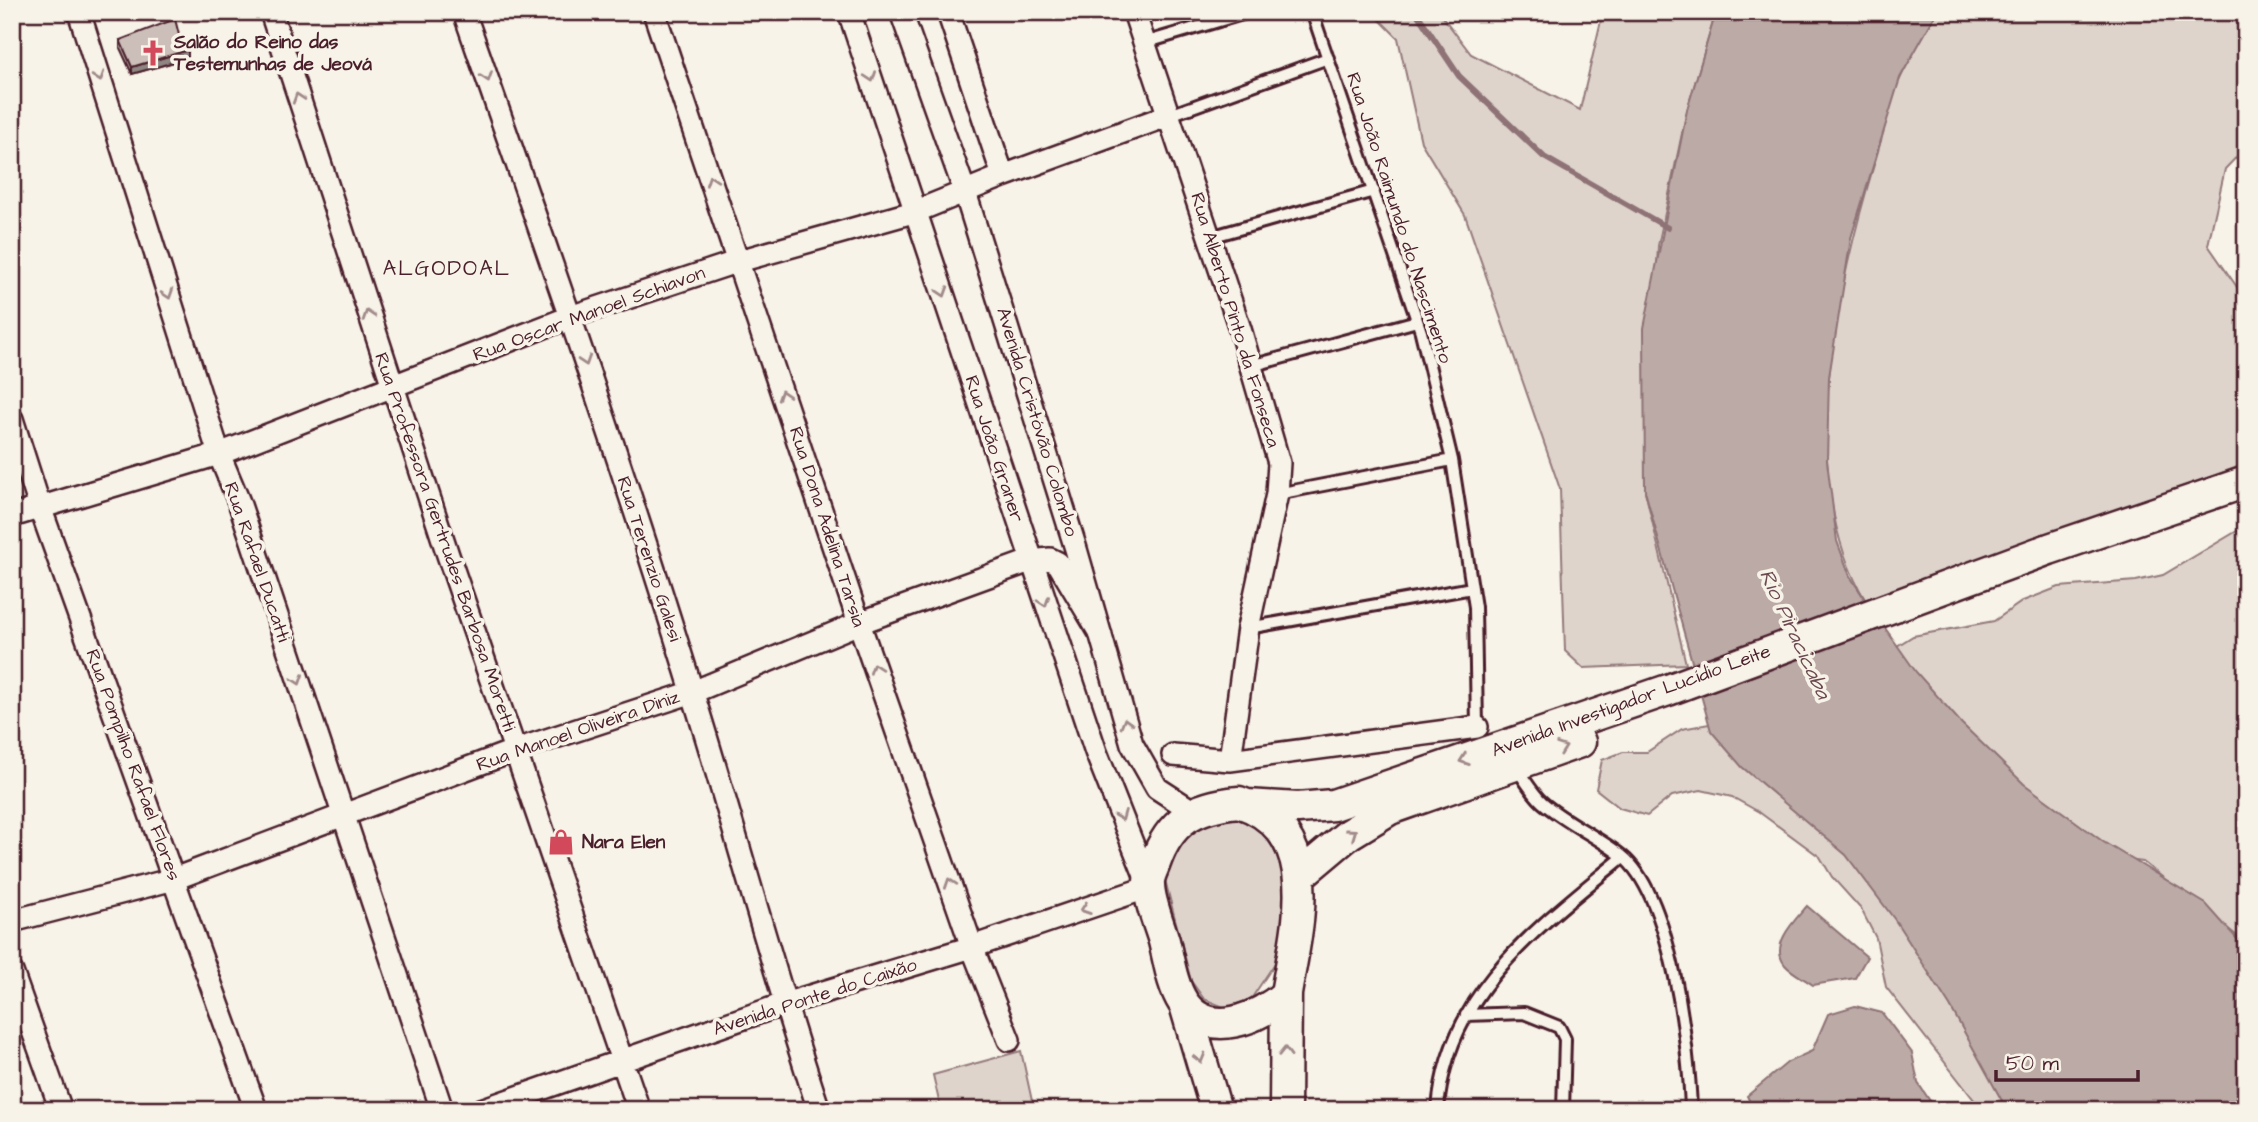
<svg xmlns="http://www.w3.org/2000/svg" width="2258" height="1122" font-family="'Architects Daughter',sans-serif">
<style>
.green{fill:#ded4cc;stroke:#947a7c;stroke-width:2}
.water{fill:#bcaaa7;stroke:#8e7275;stroke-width:2}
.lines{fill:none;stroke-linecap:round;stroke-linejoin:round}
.stream{stroke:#8e7275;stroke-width:6}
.service-casing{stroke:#4a1f2b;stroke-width:16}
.minor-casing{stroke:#4a1f2b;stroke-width:26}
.secondary-casing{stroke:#4a1f2b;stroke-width:35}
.service{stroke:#f7f3e8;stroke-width:10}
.minor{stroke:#f7f3e8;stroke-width:21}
.secondary{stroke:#f7f3e8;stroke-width:30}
.wall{fill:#afa49f;stroke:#4a1f2b;stroke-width:2}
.shaded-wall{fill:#8f8682;stroke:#4a1f2b;stroke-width:2}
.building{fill:#ccbfb9;stroke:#4a1f2b;stroke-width:2}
.oneway{stroke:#a0898a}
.labels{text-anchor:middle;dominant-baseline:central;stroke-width:7;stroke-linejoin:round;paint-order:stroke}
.poi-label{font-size:19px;font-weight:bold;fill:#4a1f2b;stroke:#f7f3e8;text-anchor:start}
.street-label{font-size:19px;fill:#4a1f2b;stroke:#f7f3e8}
.neighbourhood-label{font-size:21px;letter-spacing:2px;fill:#4a1f2b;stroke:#f7f3e8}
.water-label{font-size:21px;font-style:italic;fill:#6c4950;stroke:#f7f3e8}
</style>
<rect width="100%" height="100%" fill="#f7f3e8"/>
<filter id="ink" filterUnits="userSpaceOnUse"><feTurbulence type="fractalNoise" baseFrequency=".0143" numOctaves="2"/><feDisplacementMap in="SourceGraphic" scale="14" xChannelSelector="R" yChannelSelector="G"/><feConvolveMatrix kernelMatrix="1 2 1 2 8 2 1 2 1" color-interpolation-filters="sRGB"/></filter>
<g filter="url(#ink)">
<!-- green -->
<path class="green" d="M1372 12H1439L1471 54 1580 110 1603 12H1716L1687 110 1658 246 1645 491 1686 664 1583 668 1565 651 1560 489 1465 215 1421 142 1398 38Z
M1937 12H2246V147L2225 169 2208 245 2246 300V464L1866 601C1792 479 1837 286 1876 158 1884 132 1889 102 1901 77 1911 55 1925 34 1937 12Z
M2237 531 2246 532V948L2236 935 2143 862 2128 860 2054 823 1889 651 1913 636 1994 621 2023 601 2059 587 2136 581 2163 575Z
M1709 724 1828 812 2019 1110H1982L1886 987 1876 938 1861 909 1832 877 1820 857 1759 812 1732 797 1701 790 1672 796 1647 816 1620 808 1596 789 1602 760 1623 752H1647L1682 729Z
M1242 815 1264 830 1288 878V924L1275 963 1251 999 1226 1008 1204 999 1191 981 1164 876 1174 850 1191 829 1207 821Z
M1021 1051 1034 1110H941L933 1075Z"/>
<!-- water -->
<path class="water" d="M1716 12H1937L1900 78 1851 238 1829 377 1827 461 1837 541 1850 576 1866 601 1916 672 1962 724 2024 784 2105 843 2206 904 2246 949V1110H2007L1950 1006 1895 920 1846 855 1742 767 1711 731 1645 491 1644 328 1687 110Z
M1807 906 1867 957 1855 978 1813 985C1805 979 1792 973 1785 965 1769 945 1795 920 1807 906Z
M1855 1006 1882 1013 1912 1053 1918 1083 1936 1110H1754L1747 1096 1788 1062 1812 1051 1828 1014Z"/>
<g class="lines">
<!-- stream -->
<path class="stream" d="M1416 12 1459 76 1544 157 1668 228"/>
<!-- service casing -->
<g class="service-casing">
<path id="service" d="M1312 12 1421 332 1452 460 1475 607 1477 727
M1144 43 1249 12
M1167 116 1328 58
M1210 237 1374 191
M1251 366 1417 321
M1277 494 1452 460
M1248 628 1472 588
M1516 768C1524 778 1532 793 1542 802 1566 823 1597 836 1622 856 1672 896 1689 1048 1691 1110
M1466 1015 1524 1013 1559 1027 1565 1039 1563 1110
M1438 1110C1446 992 1540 926 1623 857"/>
</g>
<!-- minor casing -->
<g class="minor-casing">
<path id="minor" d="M79 12 219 454 239 502 442 1110
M271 12 448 555 639 1110
M464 12C543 238 623 465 693 694 736 832 773 972 819 1110
M654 12 859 623 972 947 1009 1040
M849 12 1096 752 1148 883
M901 12 965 192 1076 549 1132 744 1157 788 1194 812
M948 12 1003 176
M1134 12 1240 329 1279 463 1277 494 1248 628 1230 760
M12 419 40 507 256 1110
M12 516 219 454 570 317 739 261 917 211 1003 176 1167 116
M1173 755 1230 760 1477 727
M12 921 174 879 516 750 693 692 859 623 1030 561 1050 559 1058 563 1101 635
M12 972 61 1110
M481 1110 784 1004 972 947 1149 887"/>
</g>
<!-- secondary casing -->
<g class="secondary-casing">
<path id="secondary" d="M1239 802C1326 832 1297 926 1286 994 1260 1018 1208 1041 1183 1002 1172 985 1169 961 1164 941 1159 924 1149 901 1149 884 1148 878 1153 869 1155 863 1170 820 1195 806 1239 802Z
M1247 805 1298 808 1333 805 1668 690 2049 549 2246 482
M1299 876 1349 834 1390 809 1580 742
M1185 1005 1216 1110
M1285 1110 1286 994"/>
</g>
<!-- service -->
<use href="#service" class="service"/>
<!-- minor -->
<use href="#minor" class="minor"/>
<!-- secondary -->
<use href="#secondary" class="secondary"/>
</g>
<!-- wall -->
<path class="wall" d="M180 39 188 58 132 74 120 48V40Z"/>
<!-- shaded-wall -->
<path class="shaded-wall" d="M188 50V58L132 74V67Z"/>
<!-- building -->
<path class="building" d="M175 19 180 39 188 50 132 67 120 40Z"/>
<!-- one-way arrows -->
<defs><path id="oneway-chevron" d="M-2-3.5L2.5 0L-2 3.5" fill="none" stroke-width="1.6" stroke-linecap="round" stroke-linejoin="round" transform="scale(1.75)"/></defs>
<g class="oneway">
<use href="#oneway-chevron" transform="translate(99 77) rotate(72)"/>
<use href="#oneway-chevron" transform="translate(487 77) rotate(71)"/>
<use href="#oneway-chevron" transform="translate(871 77) rotate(71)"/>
<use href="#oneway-chevron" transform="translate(298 98) rotate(-108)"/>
<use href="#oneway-chevron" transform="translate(711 180) rotate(-109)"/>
<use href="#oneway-chevron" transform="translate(943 292) rotate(72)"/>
<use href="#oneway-chevron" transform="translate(168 294) rotate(72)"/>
<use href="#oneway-chevron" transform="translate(368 315) rotate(-108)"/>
<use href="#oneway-chevron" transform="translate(585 361) rotate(72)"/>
<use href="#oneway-chevron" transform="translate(783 395) rotate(-108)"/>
<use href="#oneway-chevron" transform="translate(1044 602) rotate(71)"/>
<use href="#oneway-chevron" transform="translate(875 668) rotate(-109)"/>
<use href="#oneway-chevron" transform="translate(298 680) rotate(71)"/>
<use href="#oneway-chevron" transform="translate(1126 723) rotate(-106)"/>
<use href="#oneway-chevron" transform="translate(1562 748) rotate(-20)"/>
<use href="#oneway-chevron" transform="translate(1464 760) rotate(161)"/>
<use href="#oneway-chevron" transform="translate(1121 816) rotate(68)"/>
<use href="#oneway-chevron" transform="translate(1352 833) rotate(-35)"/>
<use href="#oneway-chevron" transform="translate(950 883) rotate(-109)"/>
<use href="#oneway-chevron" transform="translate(1085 909) rotate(161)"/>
<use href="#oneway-chevron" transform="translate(1285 1052) rotate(-89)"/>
<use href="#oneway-chevron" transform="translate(1200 1058) rotate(74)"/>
</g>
</g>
<!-- icons -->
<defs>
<g id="church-bare" transform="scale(2.1)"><path d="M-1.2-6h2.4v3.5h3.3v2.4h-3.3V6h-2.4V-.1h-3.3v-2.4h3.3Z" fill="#d1495b" stroke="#f7f3e8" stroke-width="2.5" paint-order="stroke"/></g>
<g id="shop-bare" transform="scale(2.1)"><path d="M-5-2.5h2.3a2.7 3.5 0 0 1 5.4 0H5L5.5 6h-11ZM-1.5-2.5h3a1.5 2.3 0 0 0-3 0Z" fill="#d1495b" stroke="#f7f3e8" stroke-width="2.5" paint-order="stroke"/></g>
</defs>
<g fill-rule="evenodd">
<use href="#church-bare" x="153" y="53"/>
<use href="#shop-bare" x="561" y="842"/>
</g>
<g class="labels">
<!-- poi labels -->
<g class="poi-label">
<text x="174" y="42">Salão do Reino das<tspan x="174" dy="22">Testemunhas de Jeová</tspan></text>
<text x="582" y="842">Nara Elen</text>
</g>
<!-- street labels -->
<g class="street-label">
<text transform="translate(1399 218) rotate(72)">Rua João Raimundo do Nascimento</text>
<text transform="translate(589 314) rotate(-20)">Rua Oscar Manoel Schiavon</text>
<text transform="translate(1235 320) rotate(73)">Rua Alberto Pinto da Fonseca</text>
<text transform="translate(1037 422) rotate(73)">Avenida Cristóvão Colombo</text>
<text transform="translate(994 449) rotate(72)">Rua João Graner</text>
<text transform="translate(827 527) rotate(72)">Rua Dona Adelina Tarsia</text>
<text transform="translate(445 542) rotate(71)">Rua Professora Gertrudes Barbosa Moretti</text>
<text transform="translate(649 559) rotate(72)">Rua Terenzio Galesi</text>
<text transform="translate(257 562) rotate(71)">Rua Rafael Ducatti</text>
<text transform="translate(1631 701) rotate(-20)">Avenida Investigador Lucídio Leite</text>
<text transform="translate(578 731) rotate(-19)">Rua Manoel Oliveira Diniz</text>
<text transform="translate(133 765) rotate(70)">Rua Pompilho Rafael Flores</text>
<text transform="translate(815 997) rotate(-18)">Avenida Ponte do Caixão</text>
</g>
<!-- neighbourhood labels -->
<g class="neighbourhood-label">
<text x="447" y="268">ALGODOAL</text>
</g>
<!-- water labels -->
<g class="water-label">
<text transform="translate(1795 634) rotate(65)">Rio Piracicaba</text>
</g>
</g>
<!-- margin -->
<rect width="2258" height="1122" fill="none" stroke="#f7f3e8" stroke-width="42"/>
<rect x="21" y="21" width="2216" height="1080" fill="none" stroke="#4a1f2b" stroke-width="2.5" filter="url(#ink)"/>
<!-- scale -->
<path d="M1996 1070v10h142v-10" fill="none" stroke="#4a1f2b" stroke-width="3.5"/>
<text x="2006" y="1070" font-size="21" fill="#4a1f2b" stroke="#f7f3e8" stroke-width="5" paint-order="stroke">50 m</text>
</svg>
